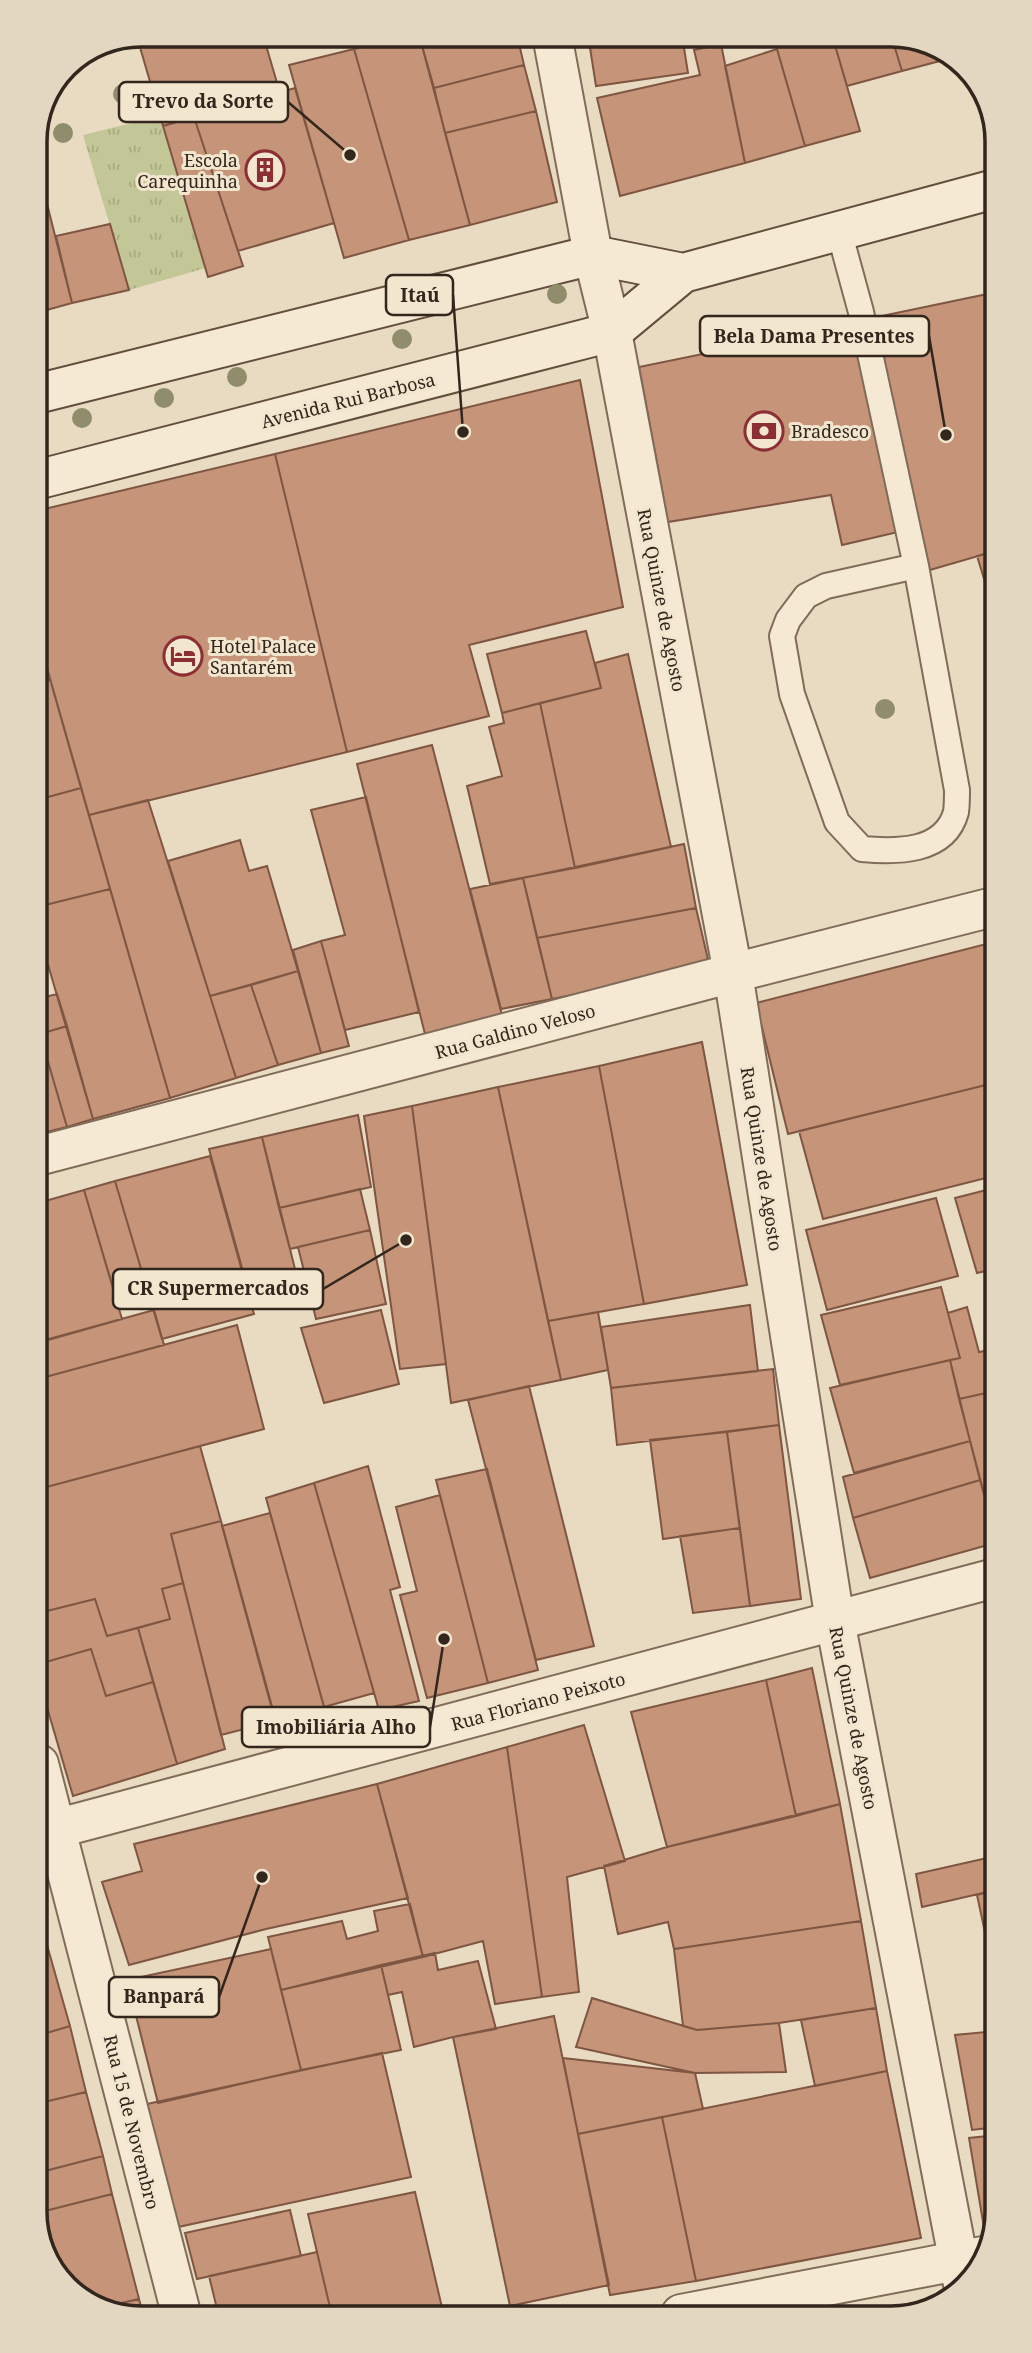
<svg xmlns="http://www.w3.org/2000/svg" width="1032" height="2353" font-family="'Noto Serif',serif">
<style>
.grass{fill:url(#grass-tufts)}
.building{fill:#c59479;stroke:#7e5642;stroke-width:2}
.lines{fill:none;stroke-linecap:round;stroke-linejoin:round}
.service-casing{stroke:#816c5a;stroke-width:28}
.minor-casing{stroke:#816c5a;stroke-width:42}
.secondary-casing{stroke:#634e3d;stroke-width:42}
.service{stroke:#f5e9d3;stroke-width:24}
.minor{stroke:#f5e9d3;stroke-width:38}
.secondary{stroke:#f5e9d3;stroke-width:38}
.tree{fill:#8f8d6b}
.labels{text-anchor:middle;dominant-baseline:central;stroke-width:6;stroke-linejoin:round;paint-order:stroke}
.poi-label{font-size:18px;fill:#32261d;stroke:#f2e6cf;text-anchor:start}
.street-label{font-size:18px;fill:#32261d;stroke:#f2e6cf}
.rim{fill:none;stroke:#32261d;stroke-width:3.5}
.leader{fill:none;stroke:#32261d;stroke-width:2.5}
.callout-dot{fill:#32261d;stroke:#f2e6cf;stroke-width:2.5}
.callout{fill:#f2e6cf;stroke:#32261d;stroke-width:2.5}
.callout-label{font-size:19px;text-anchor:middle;font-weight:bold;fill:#32261d}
</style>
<defs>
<pattern id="grass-tufts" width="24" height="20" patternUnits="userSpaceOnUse" patternTransform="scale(1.75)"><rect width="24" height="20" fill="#c3c696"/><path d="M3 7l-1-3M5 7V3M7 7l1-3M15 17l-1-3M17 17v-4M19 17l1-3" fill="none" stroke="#a8aa81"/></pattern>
</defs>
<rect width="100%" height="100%" fill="#e9dbc1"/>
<!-- grass -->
<path class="grass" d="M160 116 206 268 129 290 83 135Z"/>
<!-- building -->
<path class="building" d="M141 35H263L280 93 163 126 137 37Z
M411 35H419L470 225 409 240 354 49Z
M419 35H517L524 65 434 88Z
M588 35H682L688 73 596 86Z
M773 35H832L860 131 805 146Z
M832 35H891L902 71 847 86Z
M891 35H898L955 57 902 71Z
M721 44 745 163 620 196 597 98 700 75 694 50Z
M354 49 409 240 344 258 289 65Z
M777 49 805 146 745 163 725 66Z
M524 65 536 111 445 133 434 88Z
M295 88 334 223 238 251 194 117Z
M536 111 557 202 470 225 445 133Z
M194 117 243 266 208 277 163 126Z
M35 156 72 303 36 313Z
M110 224 129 290 72 303 56 236Z
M992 293V552L930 570 872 318Z
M854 323 898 532 842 545 831 495 668 522 639 367Z
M580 380 623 607 469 645 489 716 347 752 275 454Z
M275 454 347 752 89 815 37 633 36 511Z
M992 552 993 608 977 556Z
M586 631 601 688 502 713 487 654Z
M37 633 50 679 37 682Z
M628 654 671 847 575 868 540 703 601 688 595 663Z
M50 679 81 788 37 800V682Z
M540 703 575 868 490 884 467 786 502 776 489 727 504 723 502 713Z
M432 745 503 1019 426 1038 357 764Z
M81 788 110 889 37 907V800Z
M366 797 419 1012 345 1030 321 941 345 935 311 810Z
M148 800 236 1078 170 1098 89 815Z
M240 840 249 871 267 866 298 971 210 996 168 861Z
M684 844 696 908 537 938 523 878Z
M523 878 552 999 501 1009 470 889Z
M110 889 170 1098 93 1119 37 927V907Z
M696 908 710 968 552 999 537 938Z
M321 941 349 1046 321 1053 293 950Z
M994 942V1083L788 1134 756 1003Z
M298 971 321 1053 278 1065 251 985Z
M251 985 278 1065 236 1078 210 996Z
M57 994 67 1026 40 1034 67 1127 38 1134 37 999Z
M67 1026 93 1119 67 1127 40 1034Z
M702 1042 747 1285 644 1304 599 1066Z
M599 1066 644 1304 548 1321 498 1087Z
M994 1083V1176L823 1219 799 1131Z
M498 1087 561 1380 451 1403 412 1106Z
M412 1106 446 1364 400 1369 364 1116Z
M358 1115 371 1187 279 1208 262 1137Z
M262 1137 298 1281 249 1293 209 1149Z
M210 1156 254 1314 162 1339 115 1181Z
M115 1181 150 1299 119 1308 84 1190Z
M994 1188V1269L977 1273 955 1198Z
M360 1189 370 1230 290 1249 279 1208Z
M84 1190 122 1319 48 1340 38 1307V1203Z
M936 1198 958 1276 827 1310 806 1230Z
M370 1230 386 1304 316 1319 298 1247Z
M941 1287 960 1358 840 1385 821 1315Z
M750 1305 758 1371 611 1388 601 1327Z
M38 1307 48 1340 38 1342Z
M967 1307 979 1352 995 1349V1391L959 1399 950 1360 960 1358 948 1313Z
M154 1310 164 1345 38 1379V1342Z
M381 1310 399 1384 324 1403 301 1328Z
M598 1312 608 1370 561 1380 548 1321Z
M237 1325 264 1429 39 1489 38 1379Z
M950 1360 970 1441 854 1473 830 1388Z
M773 1369 779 1425 617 1445 611 1388Z
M529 1386 594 1646 536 1660 468 1400Z
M995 1391V1535L959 1399Z
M779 1425 801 1599 750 1606 727 1432Z
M727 1432 740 1528 663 1539 650 1440Z
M970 1441 980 1480 853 1518 843 1477Z
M200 1446 221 1521 171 1534 183 1583 162 1589 170 1619 107 1636 95 1599 39 1613V1489Z
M368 1466 400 1587 390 1590 419 1701 379 1710 314 1483Z
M487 1469 538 1670 488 1683 436 1480Z
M980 1480 995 1535V1543L870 1578 853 1518Z
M314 1483 374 1693 324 1707 266 1498Z
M440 1495 488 1683 427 1698 400 1595 417 1591 396 1507Z
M270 1513 330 1728 281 1742 222 1526Z
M221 1521 276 1721 221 1735 171 1534Z
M740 1528 750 1606 693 1613 680 1536Z
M183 1583 225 1749 177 1764 138 1628 170 1619 162 1589Z
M95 1599 107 1636 138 1628 153 1682 106 1696 91 1649 39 1664V1613Z
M91 1649 106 1696 153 1682 177 1764 73 1796 39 1680V1664Z
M812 1668 840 1804 796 1816 766 1680Z
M766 1680 796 1816 667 1847 631 1712Z
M584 1725 625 1861 567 1877 579 1992 542 1997 507 1747Z
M507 1747 542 1997 495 2004 483 1941 423 1957 377 1784Z
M377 1784 408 1898 266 1929 129 1965 102 1882 142 1871 134 1844Z
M840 1804 861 1921 674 1949 668 1922 618 1934 604 1866 667 1847Z
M996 1856V1890L922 1907 916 1874Z
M996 1890V1984L977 1895Z
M410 1904 423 1957 281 1990 268 1937 342 1921 347 1939 378 1931 374 1911Z
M40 1919 49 1952 40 1955Z
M861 1921 876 2008 779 2023 697 2030 683 2026 674 1949Z
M271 1949 301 2070 158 2103 127 1980Z
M49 1952 70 2026 40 2035V1955Z
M435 1953 438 1970 478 1961 496 2029 453 2037 414 2047 402 1992 388 1995 381 1965Z
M381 1965 401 2050 301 2070 281 1990Z
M592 1998 697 2030 779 2023 786 2072 695 2073 576 2047Z
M876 2008 887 2071 815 2086 801 2020Z
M554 2016 609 2285 510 2306 453 2037Z
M70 2026 86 2092 40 2103V2035Z
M996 2031 997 2127 972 2130 955 2035Z
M382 2053 411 2177 178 2227 147 2104Z
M563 2058 695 2073 703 2109 578 2134Z
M887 2071 921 2238 696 2281 662 2117Z
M86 2092 103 2156 41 2172 40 2103Z
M662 2117 696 2281 610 2295 578 2134Z
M997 2135V2212L992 2227 984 2228 969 2138Z
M103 2156 112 2194 41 2212V2172Z
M415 2192 444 2316H332L308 2214Z
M112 2194 139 2299 104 2307 77 2296 41 2246V2212Z
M290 2210 301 2256 197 2279 185 2233Z
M317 2252 332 2316 219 2317 209 2276Z
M139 2299 144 2318H134L104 2307Z
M935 2305 925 2312 887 2313Z"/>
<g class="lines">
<!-- service casing -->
<g class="service-casing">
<path id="service" d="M839 231 861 312 916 566 957 790C957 797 957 805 956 812 945 853 896 852 862 849L837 822 792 694 782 636 788 620 806 596 826 586 916 566"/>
</g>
<!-- minor casing -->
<g class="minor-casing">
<path id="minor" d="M552 35 593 255 612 332 733 973 835 1621 963 2284
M38 1156 733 973 993 907
M39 1764 182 2317
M40 1833 995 1578
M681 2314 983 2256"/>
</g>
<!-- secondary casing -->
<g class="secondary-casing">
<path id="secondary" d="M36 394 593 255 683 273
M36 480 612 332 683 273 991 190"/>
</g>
<!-- service -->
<use href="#service" class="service"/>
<!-- minor -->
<use href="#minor" class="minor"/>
<!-- secondary -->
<use href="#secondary" class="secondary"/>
</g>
<!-- trees -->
<g class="tree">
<circle cx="123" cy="94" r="10"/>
<circle cx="63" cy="133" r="10"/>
<circle cx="557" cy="294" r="10"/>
<circle cx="402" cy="339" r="10"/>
<circle cx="237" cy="377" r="10"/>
<circle cx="164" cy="398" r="10"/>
<circle cx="82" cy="418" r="10"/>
<circle cx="885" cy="709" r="10"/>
</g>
<!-- icons -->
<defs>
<g id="building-ring" transform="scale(2.0125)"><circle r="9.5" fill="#f2e6cf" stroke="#8b2f35" stroke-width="1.5"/><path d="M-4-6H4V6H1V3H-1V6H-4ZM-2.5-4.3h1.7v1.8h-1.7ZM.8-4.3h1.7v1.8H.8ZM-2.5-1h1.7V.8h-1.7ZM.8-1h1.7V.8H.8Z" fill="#8b2f35"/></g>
<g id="bank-ring" transform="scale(2.0125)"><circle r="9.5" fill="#f2e6cf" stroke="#8b2f35" stroke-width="1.5"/><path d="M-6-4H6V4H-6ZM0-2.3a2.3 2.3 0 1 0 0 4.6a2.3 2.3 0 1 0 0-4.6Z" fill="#8b2f35"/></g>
<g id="hotel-ring" transform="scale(2.0125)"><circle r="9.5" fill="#f2e6cf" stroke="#8b2f35" stroke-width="1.5"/><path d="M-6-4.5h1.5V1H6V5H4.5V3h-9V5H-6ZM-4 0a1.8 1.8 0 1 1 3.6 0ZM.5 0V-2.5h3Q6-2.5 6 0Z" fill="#8b2f35"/></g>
</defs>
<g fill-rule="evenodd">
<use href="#building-ring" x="265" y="170"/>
<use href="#bank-ring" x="764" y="431"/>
<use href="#hotel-ring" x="183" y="656"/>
</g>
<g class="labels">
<!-- poi labels -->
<g class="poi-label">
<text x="238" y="160" text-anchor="end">Escola<tspan x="238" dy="21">Carequinha</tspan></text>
<text x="791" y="431">Bradesco</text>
<text x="210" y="646">Hotel Palace<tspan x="210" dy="21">Santarém</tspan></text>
</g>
<!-- street labels -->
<g class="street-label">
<text transform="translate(348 400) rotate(-14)">Avenida Rui Barbosa</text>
<text transform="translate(662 600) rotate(79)">Rua Quinze de Agosto</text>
<text transform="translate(515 1031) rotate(-15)">Rua Galdino Veloso</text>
<text transform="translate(762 1159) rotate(81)">Rua Quinze de Agosto</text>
<text transform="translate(538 1701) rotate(-15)">Rua Floriano Peixoto</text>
<text transform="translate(854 1718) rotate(79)">Rua Quinze de Agosto</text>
<text transform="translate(132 2122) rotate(76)">Rua 15 de Novembro</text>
</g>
</g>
<!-- crop -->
<path d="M0 0H1032V2353H0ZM141 47H891A94 94 0 0 1 985 141V2212A94 94 0 0 1 891 2306H141A94 94 0 0 1 47 2212V141A94 94 0 0 1 141 47Z" fill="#e3d7c1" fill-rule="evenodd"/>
<path class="rim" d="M141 47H891A94 94 0 0 1 985 141V2212A94 94 0 0 1 891 2306H141A94 94 0 0 1 47 2212V141A94 94 0 0 1 141 47Z"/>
<!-- callouts -->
<path class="leader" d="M350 155L288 102M463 432L453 295M946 435L929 336M406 1240L323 1289M444 1639L430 1727M262 1877L219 1997"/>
<g class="callout-dot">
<circle cx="350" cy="155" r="7"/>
<circle cx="463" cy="432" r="7"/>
<circle cx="946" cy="435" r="7"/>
<circle cx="406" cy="1240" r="7"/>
<circle cx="444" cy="1639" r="7"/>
<circle cx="262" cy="1877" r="7"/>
</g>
<g class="callout">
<rect x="119" y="82" width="169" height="40" rx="7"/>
<rect x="386" y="275" width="67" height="40" rx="7"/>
<rect x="700" y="316" width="229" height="40" rx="7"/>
<rect x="113" y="1269" width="210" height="40" rx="7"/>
<rect x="242" y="1707" width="188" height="40" rx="7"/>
<rect x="109" y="1977" width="110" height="40" rx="7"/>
</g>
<g class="callout-label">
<text x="203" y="108">Trevo da Sorte</text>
<text x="420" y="302">Itaú</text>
<text x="814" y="343">Bela Dama Presentes</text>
<text x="218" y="1295">CR Supermercados</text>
<text x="336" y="1734">Imobiliária Alho</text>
<text x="164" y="2003">Banpará</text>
</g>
</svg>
